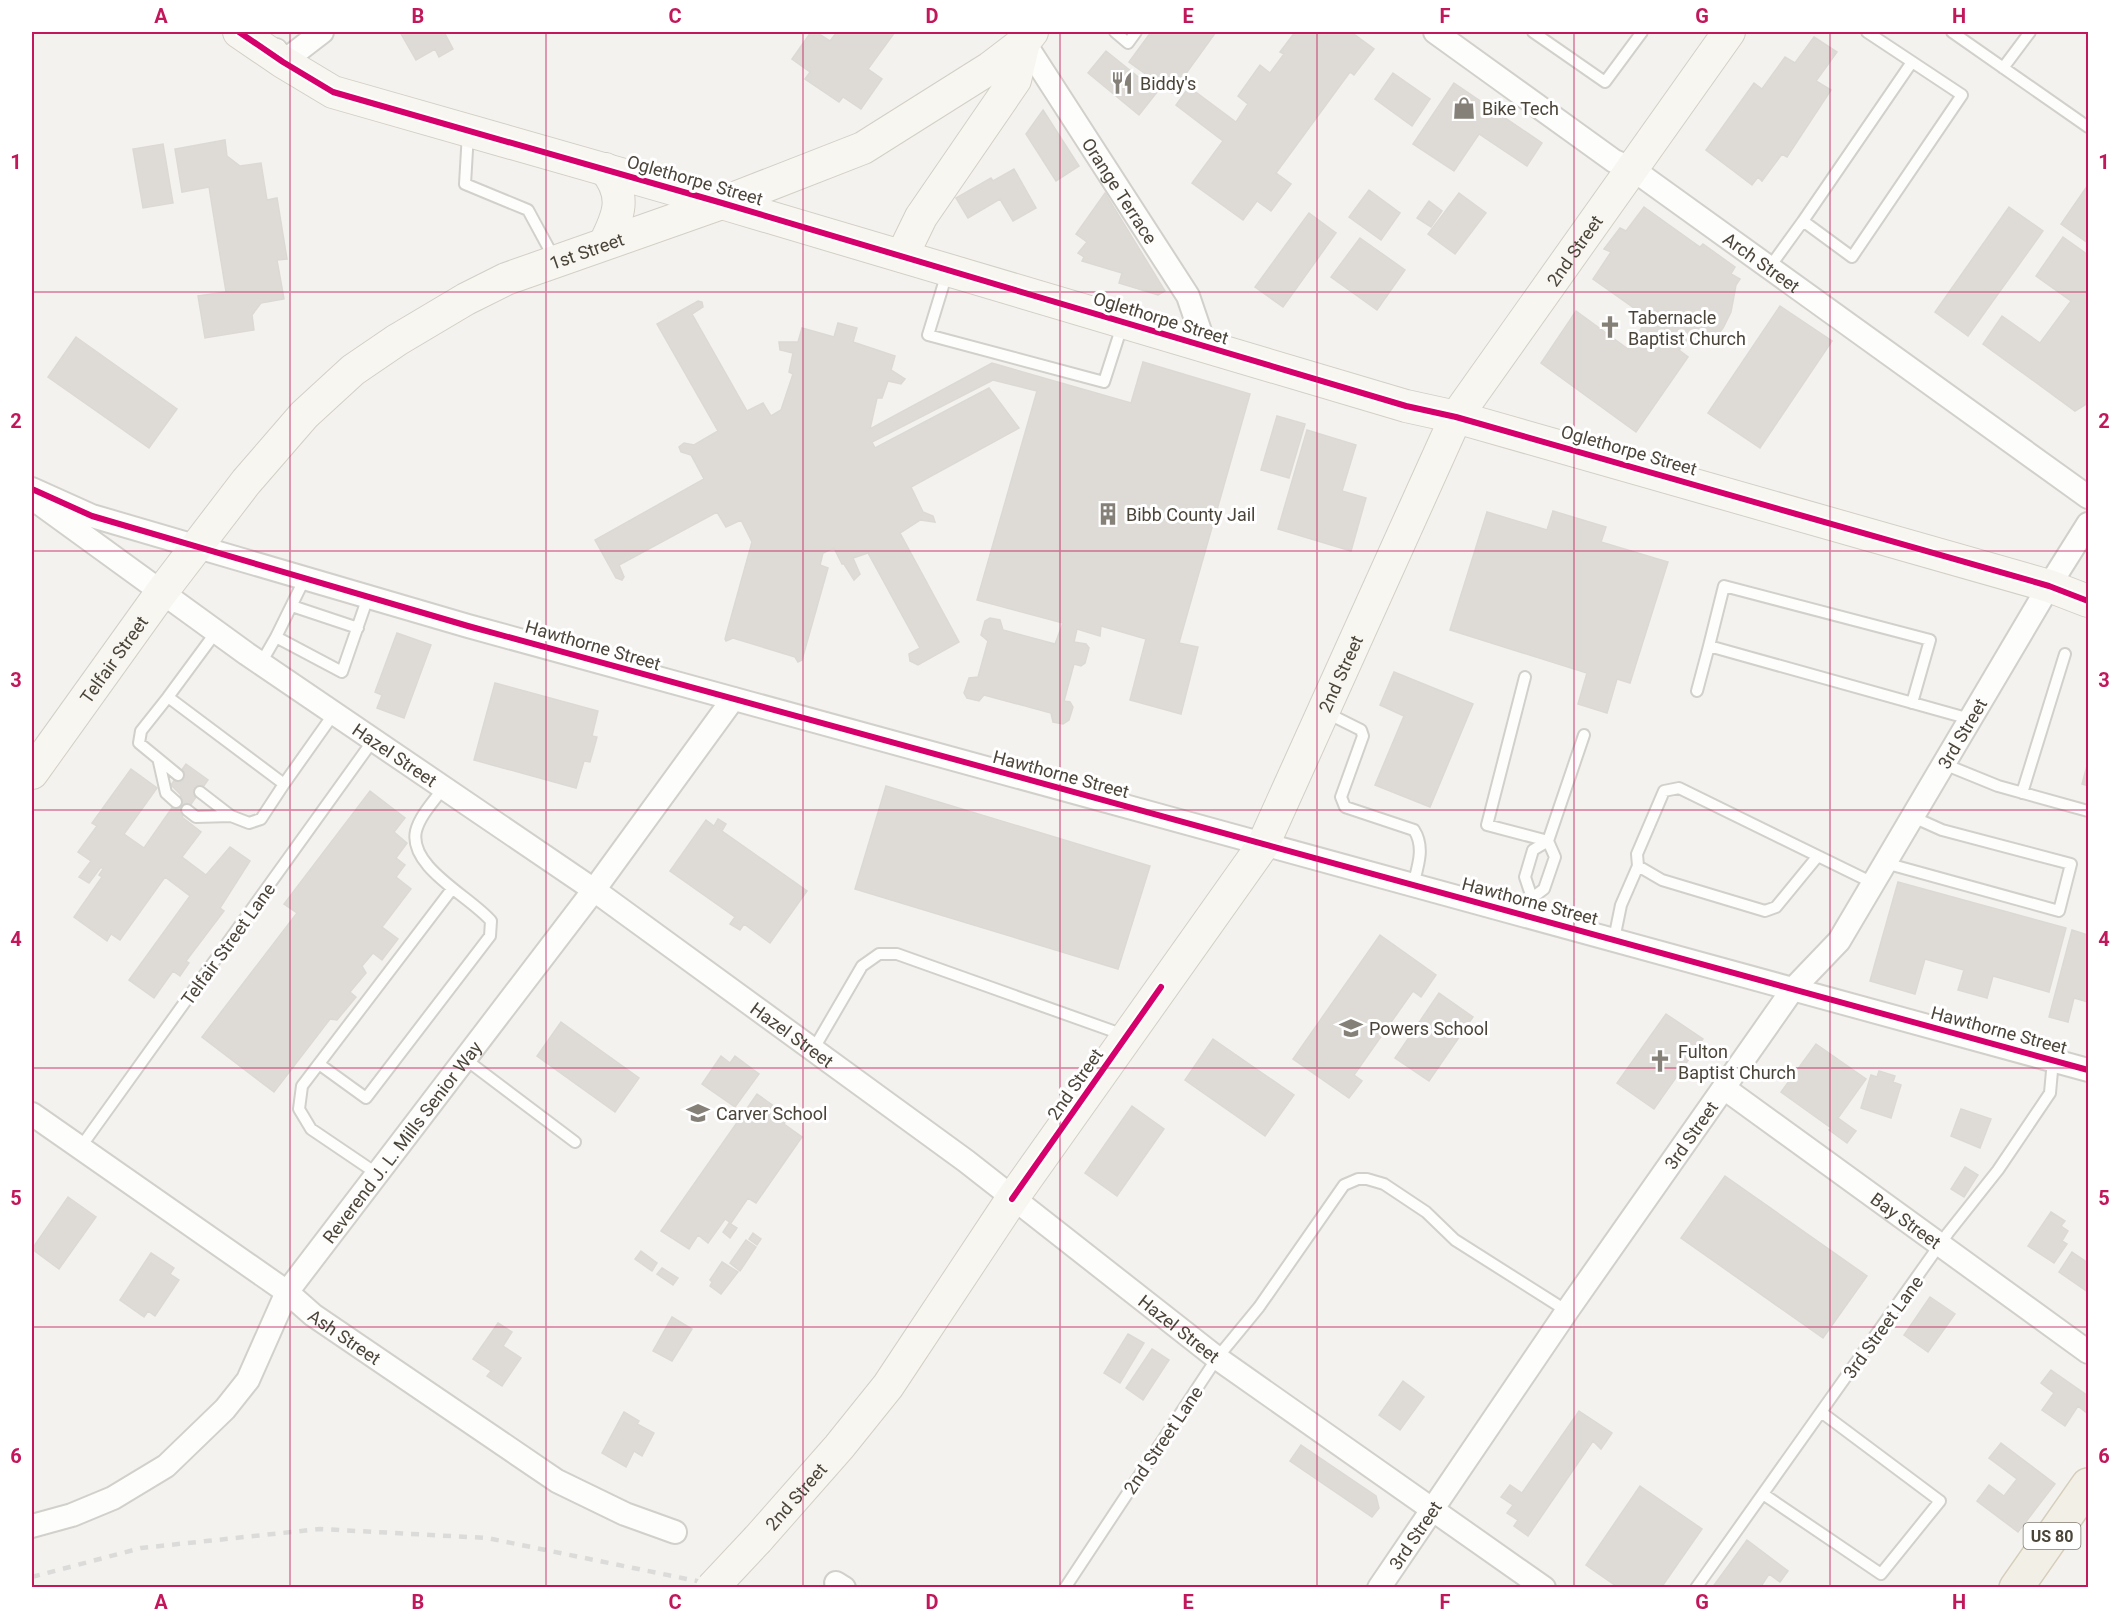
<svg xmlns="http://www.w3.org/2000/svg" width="2120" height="1619" font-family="Roboto,sans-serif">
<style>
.building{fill:#dedbd6;stroke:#dcd9d4;stroke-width:1.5}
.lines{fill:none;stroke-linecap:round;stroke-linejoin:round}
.lane-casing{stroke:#d2d0cb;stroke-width:14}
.street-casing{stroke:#d2d0cb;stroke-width:26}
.secondary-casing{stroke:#d3cfc5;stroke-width:34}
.primary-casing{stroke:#d6cebb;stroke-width:36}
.lane{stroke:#fdfdfc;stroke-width:10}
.street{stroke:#fdfdfc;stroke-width:22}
.secondary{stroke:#f7f6f1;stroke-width:32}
.primary{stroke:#f2efe6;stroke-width:33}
.rail{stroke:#dbdbda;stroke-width:4.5;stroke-dasharray:8 8;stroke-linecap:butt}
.secondary-bridge-casing{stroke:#d3cfc5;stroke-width:34;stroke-linecap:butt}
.secondary-bridge{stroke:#f7f6f1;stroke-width:32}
.cycleway-casing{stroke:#fff;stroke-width:10}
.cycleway{stroke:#d6006c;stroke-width:6}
.grid{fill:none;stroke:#c2185b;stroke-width:1.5;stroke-opacity:0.55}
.labels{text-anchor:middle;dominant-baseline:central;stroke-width:6;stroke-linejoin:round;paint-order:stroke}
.shield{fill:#fff;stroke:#817c74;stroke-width:1.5}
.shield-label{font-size:16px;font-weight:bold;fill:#4b4439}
.poi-label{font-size:18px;fill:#4b4439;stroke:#fff;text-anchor:start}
.street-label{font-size:18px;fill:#4b4439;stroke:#fff}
.neatline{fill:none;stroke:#c2185b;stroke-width:2}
.grid-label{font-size:20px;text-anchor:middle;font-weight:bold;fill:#c2185b}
</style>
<rect width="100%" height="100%" fill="#f4f2ee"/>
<!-- building -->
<path class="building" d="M400 32H444L453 49 439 57 435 49 416 60Z
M811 32H816L830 41 837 32H895L868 69 882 79 861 109 843 97 839 102 805 79 810 72 792 59Z
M1151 32H1216L1172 93 1129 62Z
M1295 32H1351L1374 49 1354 75 1350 72 1276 173 1291 184 1271 211 1257 201 1243 220 1192 183 1223 141 1176 105 1189 87 1236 122 1248 104 1238 96 1260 65 1270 73 1284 54 1280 52Z
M1814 37 1837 52 1816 81 1831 90 1787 157 1782 154 1762 181 1758 177 1752 185 1706 150 1754 83 1762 89 1785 57 1795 63Z
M1106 51 1157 92 1139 115 1088 73Z
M1393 73 1430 99 1412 126 1375 99Z
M1454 83 1542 143 1527 166 1479 134 1454 171 1413 144Z
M1043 110 1079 166 1056 181 1026 134Z
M225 140 227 156 240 166 261 163 267 200 277 198 287 259 277 260 284 299 261 303 252 315 254 330 205 338 198 296 226 292 209 187 182 192 175 149Z
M163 144 173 203 143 208 133 149Z
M1014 169 1036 208 1013 221 1000 199 968 218 956 198 991 178 993 181Z
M2088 185V243L2061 224Z
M1369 190 1400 213 1381 240 1349 217Z
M1105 193 1165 291 1158 295 1119 283 1122 273 1082 261 1084 257 1078 253 1087 242 1076 234Z
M1459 193 1486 213 1455 254 1428 234Z
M1429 201 1442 211 1431 227 1417 218Z
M1644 207 1700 247 1703 244 1735 267 1731 274 1740 279 1736 285 1731 312 1723 328 1715 338 1706 343H1697L1689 338 1679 350 1688 357 1636 432 1541 363 1576 311 1628 349 1648 318 1593 279 1611 252 1604 249 1620 228 1626 231Z
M2009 207 2043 231 1968 336 1935 312Z
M1309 213 1336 233 1283 307 1255 287Z
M2063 237 2088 255V403L2075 411 1983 344 2002 316 2040 343 2071 301 2036 276Z
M1360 238 1405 270 1377 310 1331 277Z
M698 301 702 302 703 307 692 314 747 411 763 403 771 416 781 410 793 374 789 372 793 353 780 350 779 342H798L802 328 834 337 838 323 857 328 853 342 895 356 891 370 905 379 901 384 888 381 882 398H877L870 429 992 363 1131 403 1143 362 1250 394 1179 643 1198 647 1181 714 1130 700 1146 639 1101 626 1100 636 1077 629 1074 642 1086 644 1089 648 1085 663 1081 666 1074 664 1064 701 1070 702 1073 707 1069 720 1063 724 1053 722 1051 713 984 695 979 701 967 698 964 693 969 678 978 677 988 641 981 635 985 621 990 618 1000 620 1003 630 1055 644 1063 623 977 600 1037 391 993 380 872 442 875 448 989 388 1019 428 911 487 923 512 933 516 935 522 920 520 900 533 959 642 918 665 910 661 909 654 920 648 868 553 853 558 860 574 854 580 844 564H842L834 548 823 553 820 565 828 568 802 660 798 662 795 657 733 638 726 641 725 639 752 542 741 520 726 527 717 512 619 565 624 577 622 580 616 578 595 540 704 479 691 455 681 452 679 447 684 443 694 445 718 431 657 324Z
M1780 306 1832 341 1760 448 1708 413Z
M76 337 177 409 149 448 48 377Z
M1277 416 1305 424 1289 478 1261 470Z
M1307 430 1356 445 1342 491 1366 498 1351 551 1278 529Z
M1553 511 1606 527 1601 542 1668 562 1630 683 1617 679 1607 713 1578 704 1587 673 1450 630 1487 512 1547 530Z
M397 633 431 645 404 718 377 708 382 695 375 692Z
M1394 672 1473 704 1430 807 1375 785 1404 716 1380 705Z
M495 683 598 711 592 736 597 737 590 762 584 761 576 788 474 760Z
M2088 762V786L2082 784Z
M186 764 208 780 182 817 201 832 182 857 206 875 230 847 250 861 220 908 224 911 186 961 189 963 180 976 173 971 154 998 129 980 190 896 165 877 120 940 111 934 107 941 74 917 102 877 99 875 103 869 101 867 89 883 79 877 91 861 78 852 97 826 92 823 131 769 157 788 124 834 144 848 181 795 171 785Z
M886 786 1150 866 1118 969 855 889Z
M370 791 405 818 394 832 407 843 396 858 405 865 396 877 411 889 382 927 398 939 382 960 373 953 362 966 366 973 350 992 356 997 337 1020 330 1019 274 1092 202 1037 297 913 284 904Z
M718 819 726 824 722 831 807 891 770 943 744 924 740 930 730 924 735 917 670 871 706 820 714 826Z
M1898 882 2066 928 2049 992 1993 976 1987 998 1958 990 1964 970 1925 959 1915 994 1870 981Z
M2072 930 2088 935V1002L2074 998 2068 1022 2049 1017Z
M1380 935 1436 975 1421 997 1413 991 1354 1075 1362 1081 1349 1098 1293 1059Z
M1439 993 1473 1017 1429 1081 1395 1058Z
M1666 1014 1703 1039 1654 1109 1617 1083Z
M561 1022 639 1078 615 1112 537 1056Z
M1213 1039 1294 1095 1265 1136 1185 1080Z
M1816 1044 1866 1079 1838 1118 1856 1131 1847 1143 1829 1130 1831 1128 1781 1092Z
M721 1056 730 1063 735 1056 759 1074 735 1107 702 1084Z
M1879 1071 1895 1076 1893 1082 1901 1085 1891 1118 1861 1108 1871 1075 1877 1077Z
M757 1094 789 1117 784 1124 802 1137 756 1203 748 1198 731 1223 725 1219 708 1243 698 1235 689 1249 661 1231Z
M1132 1106 1164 1129 1117 1196 1085 1173Z
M1961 1109 1991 1119 1980 1148 1951 1136Z
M1965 1167 1978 1175 1964 1197 1951 1189Z
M1725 1176 1867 1276 1823 1338 1681 1238Z
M68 1197 96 1217 59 1269 32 1249Z
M2051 1212 2065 1221 2061 1226 2068 1231 2062 1241 2067 1244 2054 1263 2028 1246Z
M729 1223 737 1228 730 1238 723 1232Z
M753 1233 761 1239 757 1245 749 1239Z
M746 1240 756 1247 740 1271 730 1263Z
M641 1251 657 1263 652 1271 635 1259Z
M2072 1252 2088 1263V1292L2059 1272Z
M151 1253 174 1268 170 1274 179 1280 155 1316 148 1311 144 1317 120 1300Z
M722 1262 738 1272 721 1294 710 1286 712 1282 710 1280Z
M662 1268 678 1278 673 1285 657 1274Z
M1930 1297 1955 1314 1928 1352 1904 1335Z
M672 1317 692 1329 672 1361 653 1351Z
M498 1323 512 1332 503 1346 521 1358 502 1386 487 1376 491 1371 473 1359Z
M1128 1334 1144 1343 1120 1383 1104 1373Z
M1152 1349 1169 1360 1143 1400 1126 1388Z
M2051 1370 2088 1396V1414L2078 1406 2065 1426 2042 1410 2054 1393 2041 1383Z
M1403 1381 1424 1397 1400 1430 1379 1415Z
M1579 1411 1612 1433 1601 1449 1593 1441 1528 1536 1514 1526 1518 1520 1507 1513 1513 1505 1501 1497 1510 1485 1522 1493Z
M624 1412 639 1421 637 1424 654 1433 642 1456 634 1451 626 1467 602 1453Z
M2001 1443 2055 1484 2018 1532 1977 1501 1989 1485 2004 1496 2017 1479 1989 1458Z
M1301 1445 1376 1496 1379 1508 1372 1517 1290 1461Z
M1640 1486 1702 1529 1661 1588H1619L1586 1565Z
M1747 1540 1788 1571 1780 1582 1769 1574 1760 1588H1712Z"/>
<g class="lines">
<!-- lane casing -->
<g class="lane-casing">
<path id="lane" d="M1115 32 1128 43 1136 32
M1533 32 1605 82 1642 32
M1952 32 2088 127
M2003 68 2030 32
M468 133 465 184 528 210 554 258
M1803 221 1912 62
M1769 268 1803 221 1852 257 1962 95 1867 32
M947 273 928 335 1104 382 1122 326
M305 578 276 637 342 672 368 597
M292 606 358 628
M216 632 168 697 284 784 335 712
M261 663 276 637
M1525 677 1487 825 1548 841
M1697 691 1709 646
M168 697 141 731 139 743 178 775
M1912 703 1930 640 1724 586 1709 646 1970 719
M1325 712 1361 730 1363 736 1341 797 1345 807 1414 830C1425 847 1418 866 1413 885
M159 762 166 793 176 802
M1944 764 1998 786 2088 811
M200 792 231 816 249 823 261 819 284 784
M2022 793 2065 654
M187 810 196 817 231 816
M1817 857 1776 907 1765 911 1662 880 1638 866 1637 854 1664 791 1679 788 1873 883
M1885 863 2059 911 2071 864 1942 830 1913 817
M1532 898 1544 889 1555 857 1548 841
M1527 915 1532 898 1525 877 1533 850 1548 841 1584 735
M1614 939 1621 905 1638 866
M813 1050 862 966 879 954H897L1124 1035
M465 1059 575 1142
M319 1064 366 1098 490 936 491 921C471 897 408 867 416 831 420 815 435 800 444 787
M80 1148 374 739
M376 1173 311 1129 299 1109 302 1086 452 889
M1763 1494 1881 1574 1940 1501 1821 1412
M1065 1588 1217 1358 1259 1307 1344 1185 1358 1179H1367L1384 1184 1426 1212 1455 1240 1567 1311
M1696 1588 1948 1233 1998 1170 2050 1093 2053 1060"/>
</g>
<!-- street casing -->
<g class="street-casing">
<g id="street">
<path id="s1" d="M1435 32 1614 161 1631 168 2088 497"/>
<path id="s2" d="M1024 42 1188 296 1205 346"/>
<path d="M276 50 283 62 322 32"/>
<path d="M32 489 92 516 468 626 2088 1070"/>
<path id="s3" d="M39 503 247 654 594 890 966 1161 1217 1358 1544 1588"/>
<path id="s4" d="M1724 1088 2088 1352"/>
<path id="s5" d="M32 1114 287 1292 313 1315 557 1481 625 1514 675 1532"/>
<path id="s6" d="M32 1526 72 1515 113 1498 166 1466 225 1409 248 1380 287 1292 594 890 733 699"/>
<path d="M836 1583 844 1588"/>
<path id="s7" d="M1379 1588 1567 1311 1793 989 1839 941 2049 586 2088 524"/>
</g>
</g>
<!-- secondary casing -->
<g class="secondary-casing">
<g id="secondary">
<path d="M239 32 283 62 333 92 722 203 1406 406 1456 417 2049 586 2088 601"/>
<path d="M605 169C627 196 619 215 605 243"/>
<path d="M902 256 921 217 1015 80 1024 42"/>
<path id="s8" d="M32 773 161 593 246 482 304 415 353 370 397 340 466 299 506 279 722 203 863 148 990 68 1024 42 1032 32"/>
<path id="s9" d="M758 1539 839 1447 888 1386 1012 1199 1263 845 1456 417 1729 32"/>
</g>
</g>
<!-- primary casing -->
<g class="primary-casing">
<path id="primary" d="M2016 1588 2088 1485"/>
</g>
<!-- lane -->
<use href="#lane" class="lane"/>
<!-- street -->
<use href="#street" class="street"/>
<!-- secondary -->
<use href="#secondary" class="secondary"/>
<!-- primary -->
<use href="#primary" class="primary"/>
<!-- rail -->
<path class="rail" d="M32 1577 141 1548 320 1529 487 1538 731 1588"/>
<!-- secondary-bridge casing -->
<g class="secondary-bridge-casing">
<path id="secondary-bridge" d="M712 1588 758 1539"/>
</g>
<!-- secondary-bridge -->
<use href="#secondary-bridge" class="secondary-bridge"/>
<!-- cycleway casing -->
<g class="cycleway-casing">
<path id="cycleway" d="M239 32 283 62 333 92 722 203 1406 406 1456 417 2049 586 2088 601
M32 489 92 516 468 626 2088 1070
M1012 1199 1161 987"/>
</g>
<!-- cycleway -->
<use href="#cycleway" class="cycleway"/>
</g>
<!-- grid -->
<path class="grid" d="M290 32V1588M546 32V1588M803 32V1588M1060 32V1588M1317 32V1588M1574 32V1588M1830 32V1588M32 292H2088M32 551H2088M32 810H2088M32 1068H2088M32 1327H2088"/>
<!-- icons -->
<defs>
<g id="restaurant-bare" transform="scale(1.8)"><path d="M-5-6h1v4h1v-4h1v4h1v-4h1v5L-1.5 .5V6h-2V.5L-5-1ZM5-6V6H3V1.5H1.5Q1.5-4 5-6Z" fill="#868178" stroke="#fff" stroke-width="2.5" paint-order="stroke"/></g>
<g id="shop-bare" transform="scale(1.8)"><path d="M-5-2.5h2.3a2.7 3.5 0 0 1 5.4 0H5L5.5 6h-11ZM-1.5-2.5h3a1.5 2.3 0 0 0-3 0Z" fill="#868178" stroke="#fff" stroke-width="2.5" paint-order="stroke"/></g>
<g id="church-bare" transform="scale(1.8)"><path d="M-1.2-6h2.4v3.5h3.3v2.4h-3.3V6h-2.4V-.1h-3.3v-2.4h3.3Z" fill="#868178" stroke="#fff" stroke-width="2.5" paint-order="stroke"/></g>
<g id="building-bare" transform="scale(1.8)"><path d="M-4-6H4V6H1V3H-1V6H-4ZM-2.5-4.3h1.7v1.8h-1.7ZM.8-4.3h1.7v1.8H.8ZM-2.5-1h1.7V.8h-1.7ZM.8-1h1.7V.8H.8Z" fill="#868178" stroke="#fff" stroke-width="2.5" paint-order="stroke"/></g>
<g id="school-bare" transform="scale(1.8)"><path d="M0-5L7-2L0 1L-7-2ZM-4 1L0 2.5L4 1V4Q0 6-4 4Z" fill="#868178" stroke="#fff" stroke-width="2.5" paint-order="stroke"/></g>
</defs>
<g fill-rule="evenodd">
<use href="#restaurant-bare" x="1122" y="83"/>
<use href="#shop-bare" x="1464" y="108"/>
<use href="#church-bare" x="1610" y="327"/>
<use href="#building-bare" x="1108" y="514"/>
<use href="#school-bare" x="1351" y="1028"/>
<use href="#church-bare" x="1660" y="1061"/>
<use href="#school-bare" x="698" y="1113"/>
</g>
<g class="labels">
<!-- shield labels -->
<rect class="shield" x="2023.5" y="1523" width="57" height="26" rx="4.5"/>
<g class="shield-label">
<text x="2052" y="1536">US 80</text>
</g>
<!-- poi labels -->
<g class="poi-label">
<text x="1140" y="83">Biddy's</text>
<text x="1482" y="108">Bike Tech</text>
<text x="1628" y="317">Tabernacle<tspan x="1628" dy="21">Baptist Church</tspan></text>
<text x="1126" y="514">Bibb County Jail</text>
<text x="1369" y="1028">Powers School</text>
<text x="1678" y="1051">Fulton<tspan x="1678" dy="21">Baptist Church</tspan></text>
<text x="716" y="1113">Carver School</text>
</g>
<!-- street labels -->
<g class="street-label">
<text transform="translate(695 180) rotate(16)">Oglethorpe Street</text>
<text stroke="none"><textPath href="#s2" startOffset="177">Orange Terrace</textPath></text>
<text stroke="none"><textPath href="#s8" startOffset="780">1st Street</textPath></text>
<text stroke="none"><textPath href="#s9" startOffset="1533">2nd Street</textPath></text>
<text stroke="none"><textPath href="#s1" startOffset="400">Arch Street</textPath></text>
<text transform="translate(1161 318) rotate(17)">Oglethorpe Street</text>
<text transform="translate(1629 450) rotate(16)">Oglethorpe Street</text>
<text transform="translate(593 645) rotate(16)">Hawthorne Street</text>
<text stroke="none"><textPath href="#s8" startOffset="140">Telfair Street</textPath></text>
<text stroke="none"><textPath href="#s9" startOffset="1047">2nd Street</textPath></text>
<text stroke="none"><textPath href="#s7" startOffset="1036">3rd Street</textPath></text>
<text stroke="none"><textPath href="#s3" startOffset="436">Hazel Street</textPath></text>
<text transform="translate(1061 774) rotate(15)">Hawthorne Street</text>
<text transform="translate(1530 901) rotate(15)">Hawthorne Street</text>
<text transform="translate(228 944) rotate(-54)">Telfair Street Lane</text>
<text transform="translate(1999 1030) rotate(15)">Hawthorne Street</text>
<text stroke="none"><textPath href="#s3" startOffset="922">Hazel Street</textPath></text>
<text transform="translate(1075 1084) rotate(-55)">2nd Street</text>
<text stroke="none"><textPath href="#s7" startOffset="550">3rd Street</textPath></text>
<text stroke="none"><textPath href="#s6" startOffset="552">Reverend J. L. Mills Senior Way</textPath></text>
<text stroke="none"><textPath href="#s4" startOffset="225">Bay Street</textPath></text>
<text transform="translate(1883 1327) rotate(-54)">3rd Street Lane</text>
<text stroke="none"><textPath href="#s3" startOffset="1408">Hazel Street</textPath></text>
<text stroke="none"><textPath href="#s5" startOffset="384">Ash Street</textPath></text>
<text transform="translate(1163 1440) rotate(-56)">2nd Street Lane</text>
<text stroke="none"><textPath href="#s9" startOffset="57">2nd Street</textPath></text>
<text stroke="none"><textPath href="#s7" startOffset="64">3rd Street</textPath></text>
</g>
</g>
<!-- border -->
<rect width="2120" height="1619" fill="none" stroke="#ffffff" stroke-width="66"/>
<rect x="33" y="33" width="2054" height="1553" class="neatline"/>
<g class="grid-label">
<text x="161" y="23">A</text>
<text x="418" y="23">B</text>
<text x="675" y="23">C</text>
<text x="932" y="23">D</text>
<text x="1188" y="23">E</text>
<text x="1445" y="23">F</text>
<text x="1702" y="23">G</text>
<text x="1959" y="23">H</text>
<text x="16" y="169">1</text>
<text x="2104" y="169">1</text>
<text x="16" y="428">2</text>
<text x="2104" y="428">2</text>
<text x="16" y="687">3</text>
<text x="2104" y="687">3</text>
<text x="16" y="946">4</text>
<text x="2104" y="946">4</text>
<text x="16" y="1205">5</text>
<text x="2104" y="1205">5</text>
<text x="16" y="1463">6</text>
<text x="2104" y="1463">6</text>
<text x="161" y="1609">A</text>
<text x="418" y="1609">B</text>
<text x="675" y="1609">C</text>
<text x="932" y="1609">D</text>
<text x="1188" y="1609">E</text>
<text x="1445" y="1609">F</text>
<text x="1702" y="1609">G</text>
<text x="1959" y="1609">H</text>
</g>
</svg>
